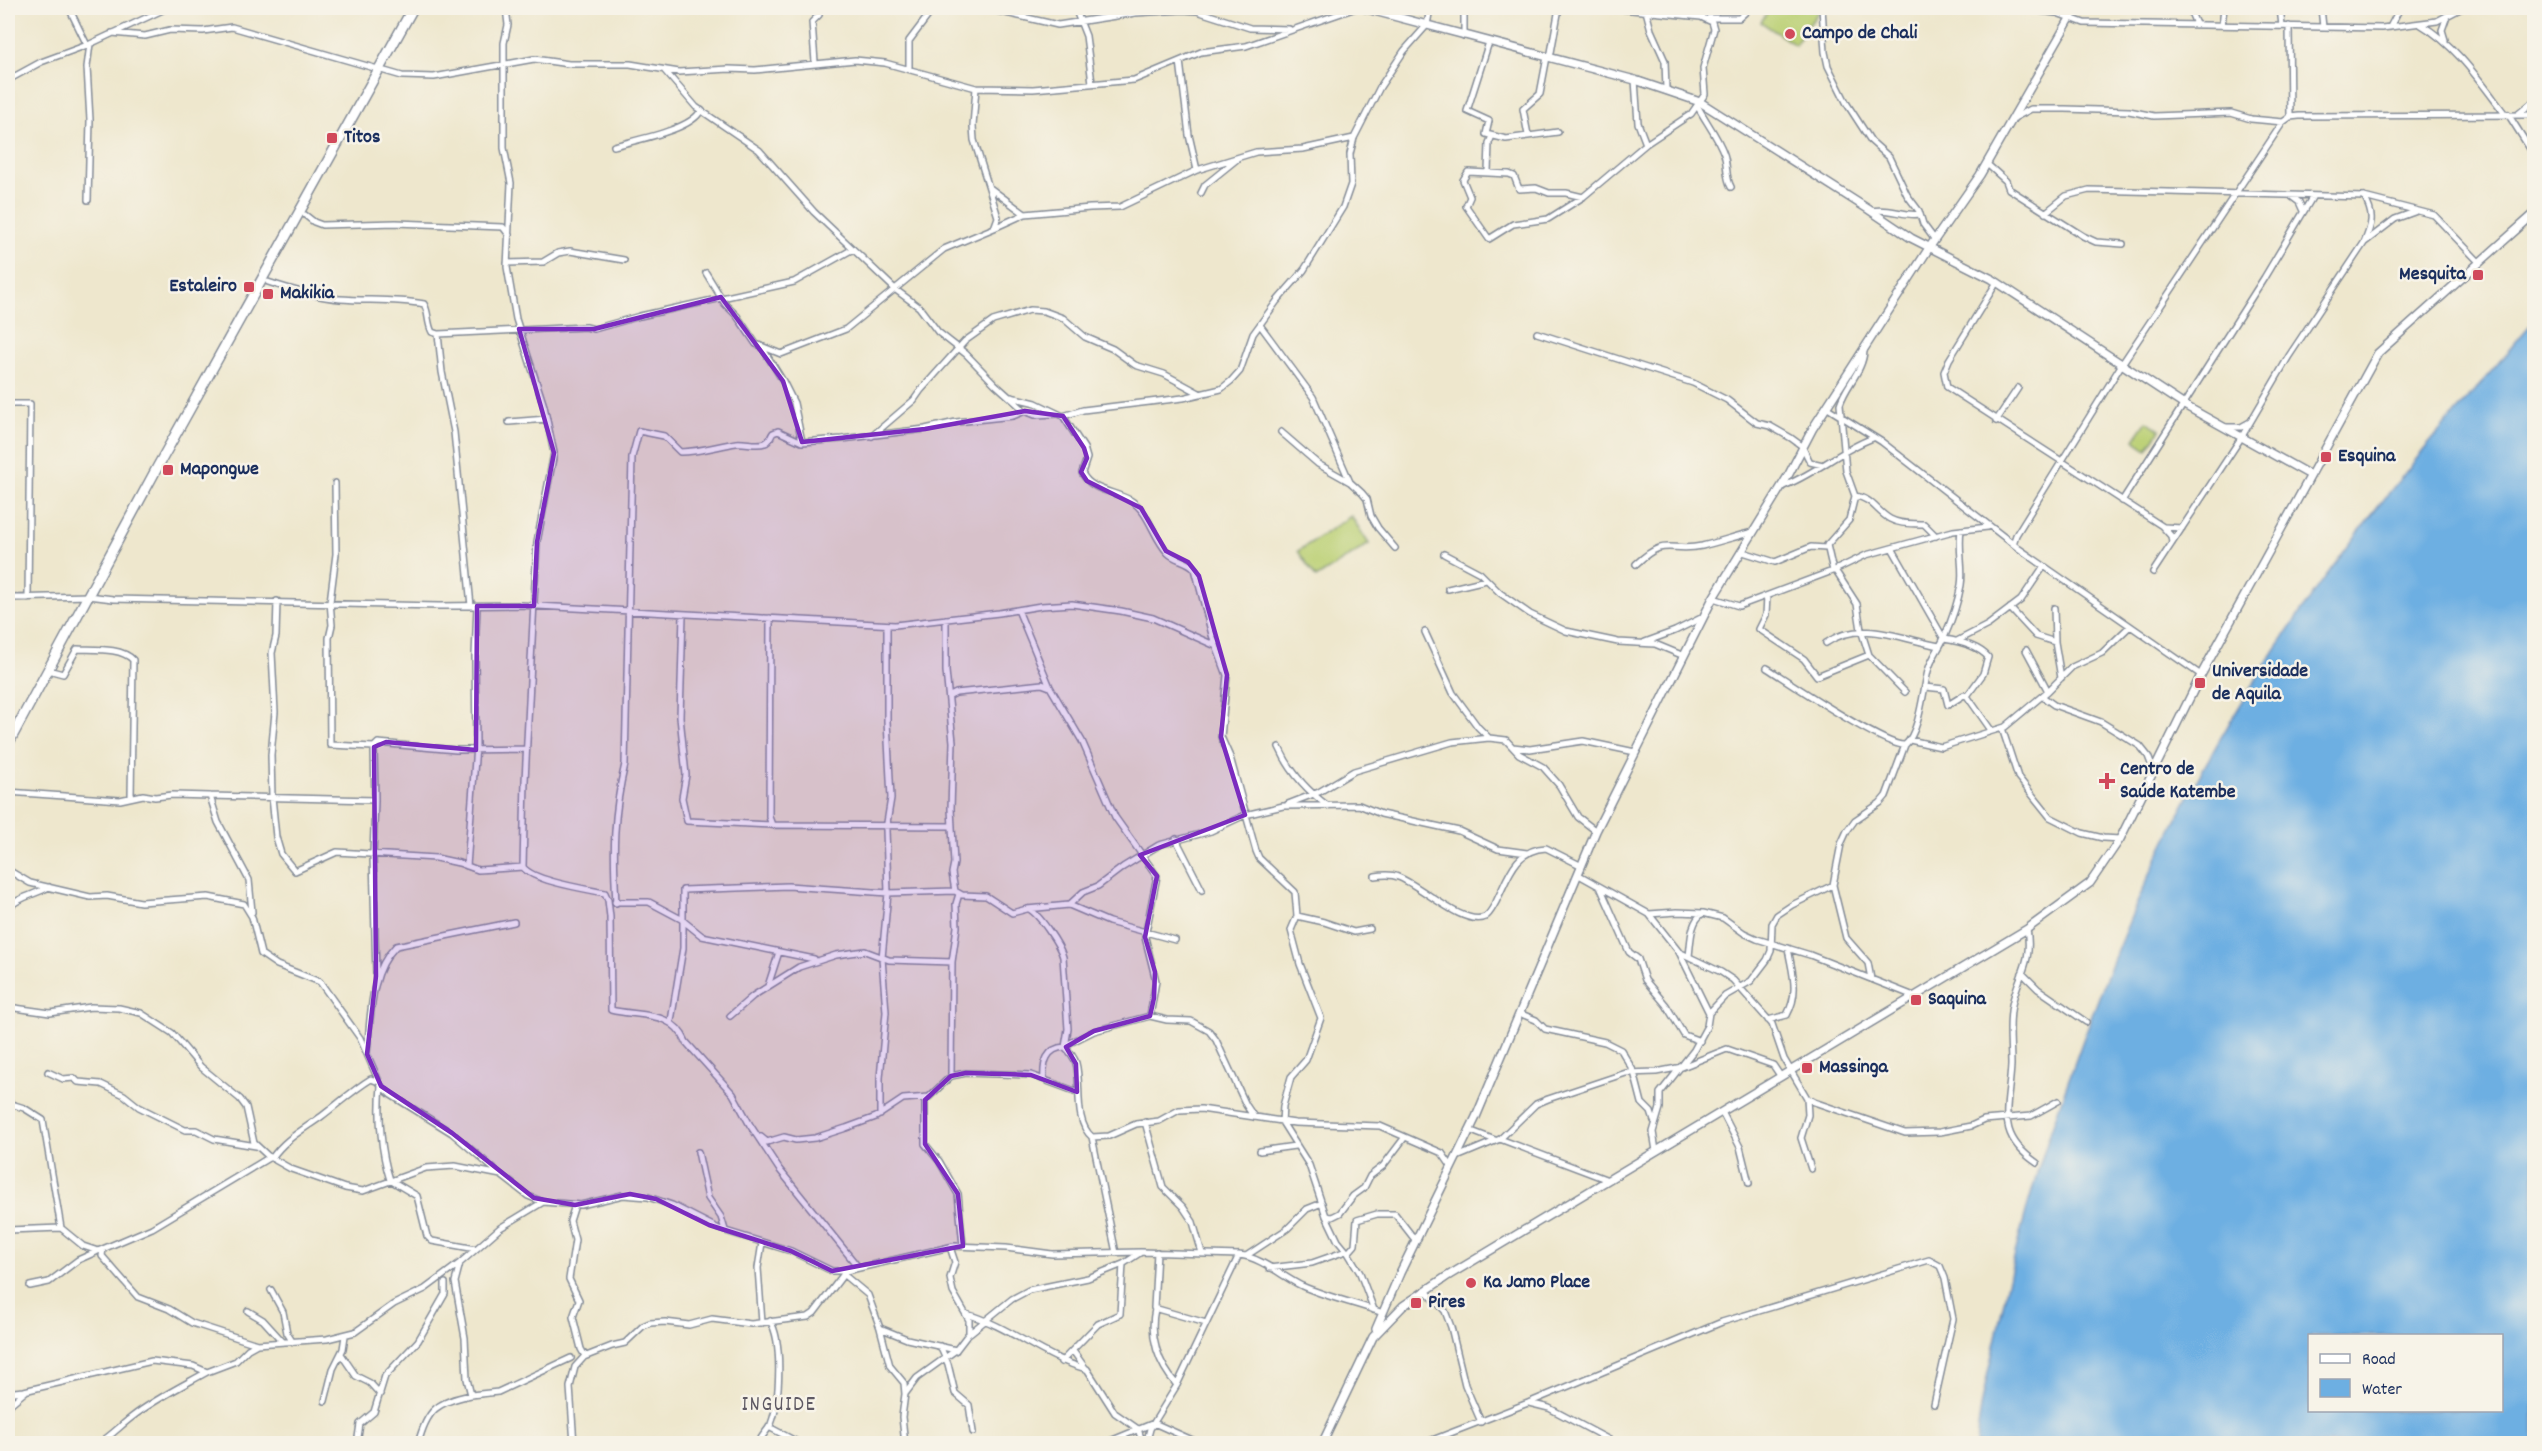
<svg xmlns="http://www.w3.org/2000/svg" width="2542" height="1451" font-family="Dekko,sans-serif">
<style>
.green{fill:#bbd074;stroke:#6b8069;stroke-width:1.5}
.water{fill:#6dafe2;stroke:#446fa0;stroke-width:1.5;fill-rule:evenodd}
.lines{fill:none;stroke-linecap:round;stroke-linejoin:round}
.minor-casing{stroke:#848b96;stroke-width:8}
.tertiary-casing{stroke:#848b96;stroke-width:10}
.trunk-casing{stroke:#848b96;stroke-width:12}
.minor{stroke:#fff;stroke-width:5}
.tertiary{stroke:#fff;stroke-width:7}
.trunk{stroke:#fff;stroke-width:9}
.marked{fill:#7b2cbf;fill-opacity:0.2;stroke:#7b2cbf;stroke-width:4.5;stroke-linejoin:round}
.poi-dot{fill:#d1495b;stroke:#f7f3e8;stroke-width:2}
.labels{text-anchor:middle;dominant-baseline:central;stroke-width:5;stroke-linejoin:round;paint-order:stroke}
.poi-label{font-size:20px;font-weight:bold;fill:#1b2f5e;stroke:#f7f3e8;text-anchor:start}
.neighbourhood-label{font-size:21px;letter-spacing:1.5px;fill:#5f5a64;stroke:#f7f3e8}
</style>
<rect width="100%" height="100%" fill="#f7f3e8"/>
<filter id="ink" filterUnits="userSpaceOnUse"><feTurbulence type="fractalNoise" baseFrequency=".0167" numOctaves="2"/><feDisplacementMap in="SourceGraphic" scale="12" xChannelSelector="R" yChannelSelector="G"/><feConvolveMatrix kernelMatrix="1 2 1 2 8 2 1 2 1" color-interpolation-filters="sRGB"/></filter>
<filter id="wash" filterUnits="userSpaceOnUse"><feTurbulence type="fractalNoise" baseFrequency=".008" numOctaves="4" result="noise"/><feDisplacementMap in="SourceGraphic" scale="24" xChannelSelector="R" yChannelSelector="G"/><feGaussianBlur stdDeviation="1.35" result="paint"/><feColorMatrix in="noise" values="0 0 0 0 0 0 0 0 0 0 0 0 0 0 0 0 0 1.4 0 .05"/><feComposite in="paint" operator="in"/></filter>
<g filter="url(#wash)">
<rect width="100%" height="100%" fill="#eee7cd"/>
<!-- green -->
<path class="green" d="M1770 8H1821L1795 45 1761 22Z
M2147 421 2160 430 2147 449 2134 440Z
M1351 516 1369 544 1316 578 1298 551Z"/>
<!-- water -->
<path class="water" d="M2534 321V1443L1976 1444C1980 1403 1990 1364 1999 1324 2012 1261 2028 1200 2048 1139 2085 1032 2123 925 2174 824 2257 659 2367 511 2489 374 2504 357 2518 338 2534 321ZM2310 1336H2502V1410H2310Z"/>
</g>
<g filter="url(#ink)">
<g class="lines">
<!-- minor casing -->
<g class="minor-casing">
<path id="minor" d="M69 8 87 45
M984 8 1058 25 1135 13 1183 10 1197 11 1250 28 1289 29
M1075 8 1086 36 1092 83
M1464 8V36
M1612 8 1701 17
M1822 8 1825 52 1828 66 1847 104 1871 141 1889 157 1907 195 1919 211 1923 224 1935 240
M2016 8 2056 13
M2051 8 2057 13 2084 23 2382 28 2437 21 2462 8
M2189 8 2196 24
M2280 8 2282 26
M2321 8 2323 27
M2533 8 2534 10
M1646 11 1651 30 1665 61 1666 89
M1709 18H1739L1750 8
M2420 24C2456 45 2480 81 2505 114
M2222 25 2224 8
M2289 26 2290 117
M2390 27 2400 8
M112 33 145 36 170 30 203 31 232 27 402 76 434 77 534 59 569 64H630L679 72 729 69 755 70 855 60 885 63 976 88 1033 89 1134 80 1201 52 1246 46 1356 8
M2445 40 2442 30 2447 16
M1489 42 1467 111 1489 121 1486 134 1506 139 1558 132
M1550 58 1559 8
M1180 61 1189 135 1197 170
M815 62 812 22 819 15V8
M909 69V41L934 8
M665 71 696 107 759 150 814 212 896 290 919 307 938 332 966 354 995 384 1025 411 1035 415 1056 414
M8 80 41 62 90 44 167 8
M1635 80 1638 123 1646 144
M1698 107C1706 122 1718 137 1724 154 1728 166 1725 176 1731 187
M2508 114 2534 155
M2517 115 2534 101
M2014 118 2031 109H2065L2129 111 2154 116 2231 113 2251 119 2283 122
M1528 135 1523 109 1540 94 1547 57
M614 146C635 140 692 130 701 110
M1987 164 2006 181 2009 189 2083 236 2096 242 2123 244
M1488 172 1489 143 1492 136
M990 188 1025 214
M1201 193 1205 185 1236 160
M2291 196 2299 202 2303 211
M1583 197 1566 193H1549L1536 188 1519 189 1514 176 1509 174 1468 172 1463 180 1470 197 1466 206 1489 239 1513 224 1548 219 1583 197 1646 144 1691 114 1705 94 1703 68 1714 29 1712 22 1701 17 1700 8
M88 200 90 120 87 67 90 44
M1871 211C1890 207 1905 217 1920 214
M2045 213 2066 196 2089 190 2364 197 2434 215 2480 263
M305 215 314 222 322 225 396 223 503 227 509 235
M994 228 1025 214 1090 208 1120 207 1197 170 1256 152 1303 149 1354 138
M2365 242 2395 219 2417 211
M507 263 543 262 558 253 570 251 624 260
M706 273 725 304 737 316 756 344 781 354 846 329 944 249 994 228 998 217 974 140 973 126 976 88
M268 282C292 290 315 297 340 299 368 301 396 299 424 304 429 312 427 323 432 332L438 334 586 327 594 329 640 316 794 282 853 249
M1997 282 1949 360 1944 372 1947 387 2162 526 2171 536 2172 543
M1260 325 1313 397 1350 482
M1537 333 1693 383 1727 400 1757 423 1770 426 1791 438 1802 446 1810 462 1823 465
M438 334 442 372 454 432 471 606
M763 349 783 381 794 403 802 442
M1011 397 1036 403 1063 416 1084 448 1087 458 1082 473C1091 491 1114 491 1130 500 1150 512 1152 536 1168 553 1176 561 1188 560 1195 569L1212 635 1227 675 1221 737 1230 757 1256 851 1259 858 1295 892 1297 916 1324 922 1354 932 1370 929
M8 404H30L28 598
M1826 407 1882 442 2013 544
M1063 416 1083 410 1183 398 1221 389 1231 381 1240 371 1253 334 1277 301 1304 270 1343 207 1351 184 1350 154 1354 138 1380 87 1404 51 1427 25 1430 8
M1996 421 2018 388
M509 422 547 419
M2224 427H2241L2250 422
M1281 432 1318 464 1350 482 1362 493 1367 499 1371 516 1378 528 1395 548
M872 436 914 400 921 390 965 341 993 321 1030 310 1044 311 1063 318 1085 337 1113 349 1135 365 1164 374 1201 394
M335 483 336 554 330 602 332 625 329 638 330 745 374 747
M1781 487C1814 475 1840 450 1873 438
M1855 496C1872 498 1877 512 1890 519 1901 525 1912 523 1924 524L1936 536
M2122 501 2264 278 2313 196
M2164 527 2182 528
M1892 548 1944 639C1958 641 1978 646 1988 657L1983 674 1967 696 1964 695 1948 705 1944 689 1925 687
M1743 552 1775 562 1811 547 1826 548
M1444 554 1480 573 1500 593 1530 614 1566 631 1618 642 1655 644 1684 656
M1636 564C1667 535 1668 553 1702 546 1719 542 1736 536 1753 532
M1835 570 1857 604 1861 630 1869 655 1905 692
M1833 571 1827 545 1849 520 1855 496 1846 471 1840 404C1846 385 1863 371 1864 351
M2153 572 2241 438 2289 356 2364 243C2372 225 2375 215 2364 197
M1448 589 1486 580
M1767 596 1766 615 1759 629 1804 659 1817 676 1869 655
M8 598 89 596 113 599 439 606 519 605 895 625 999 613 1041 606 1072 604 1121 611 1153 618 1216 646
M1713 598 1739 606 1835 570 1866 555 1953 531 1988 527
M277 601 276 636 272 653 275 712 271 755 272 797 276 837 281 854 295 871 337 852 436 858 459 863 478 870 523 867 525 781 537 542 554 453 544 406 516 319 507 267 511 183 504 148V43L508 25 506 8
M2010 608 2036 636 2055 642
M2054 608 2055 642 2061 678
M1018 610 1050 687
M683 615 680 717 686 775 682 798 687 821 772 825 952 826
M770 618 769 817 772 825
M946 619V671L953 742 951 809 954 863 952 873 955 891 962 895 986 896 1012 913 1027 909 1069 905 1083 892 1098 886 1123 867 1159 845 1211 831 1245 815 1283 806 1359 805 1381 814 1459 831 1498 849 1527 853
M1425 632 1453 693 1478 727 1489 738 1506 740 1519 754 1543 767 1559 785 1578 817 1596 831
M1957 641 1988 625 2021 600 2044 566
M1645 642 1675 631 1703 617
M1826 643C1861 619 1901 639 1939 646
M1767 668C1791 683 1885 747 1905 745 1920 732 1923 690 1928 671 1931 659 1939 649 1944 638 1951 622 1958 602 1961 585 1964 568 1958 551 1961 530
M48 670 63 674 77 649C93 650 121 647 133 660L131 797
M2201 675 2018 548 2013 544 2016 535 2122 364 2283 122 2290 117 2299 116 2534 115
M2048 691 2072 667 2102 653 2130 626
M950 696 956 693 1042 684 1050 687 1082 741 1115 817 1157 876 1145 937 1156 981 1150 1016
M1967 696 1991 730
M2043 697 2054 705 2101 722 2140 746 2148 756 2153 769
M2002 728 2018 777 2050 817 2082 833 2103 838 2120 839
M1910 740 1941 747 2005 727 2048 691 2026 650
M1279 747C1290 772 1306 790 1328 806
M1513 747 1530 749 1583 741 1635 752
M8 792 120 800 143 795 155 797 172 795 210 796 218 822 249 880 252 912
M210 796 375 800 373 855 376 976
M375 800 374 747 378 743 456 750 526 749
M1288 804 1319 792 1354 771 1452 742 1489 738
M1176 839 1202 890
M467 866 476 746 475 656 477 606
M523 867C533 881 586 889 605 893L608 900 610 917 611 1010C639 1017 673 1010 686 1042L733 1094 750 1125 779 1169 859 1268
M8 870 30 883 90 897 107 896 141 902 208 897 244 904 252 917 261 954 277 965 320 982 360 1038 381 1086 391 1095 452 1133 501 1175
M1579 875 1649 914 1679 952 1709 1013 1707 1026 1694 1050 1660 1093V1108L1653 1132 1656 1151
M1375 876C1382 875 1391 874 1398 877 1421 885 1463 927 1485 917 1490 914 1493 907 1496 902 1508 878 1515 849 1546 848L1582 866
M1601 889 1629 952 1638 959 1645 980 1666 1005 1684 1035 1700 1041
M615 902H649L681 919 702 936 814 959
M616 903C613 851 613 815 625 764L632 457 639 431 664 436 680 452C700 452 717 446 736 443 745 442 757 446 765 443 770 442 770 437 773 433L778 431 802 442 842 439 925 429 956 422 1013 416 1025 411
M1069 905 1109 922 1175 940
M8 908C17 898 36 894 49 887
M1029 909C1039 914 1060 945 1063 957L1068 1029 1065 1047C1070 1052 1074 1057 1076 1063 1082 1084 1073 1121 1092 1137L1116 1253
M1649 914 1677 912 1703 913
M1297 916 1291 930 1300 964 1321 1018 1306 1060 1291 1077 1283 1106 1282 1122 1309 1165 1326 1216 1338 1241 1348 1253 1360 1273 1374 1310
M2027 929C2033 964 2018 974 2012 1005 2008 1024 2011 1045 2011 1065 2009 1109 1994 1134 2037 1163
M1679 952 1721 972 1733 980 1772 1024 1784 1059 1807 1098 1814 1102 1905 1133 1940 1132 1971 1126 1984 1120 2031 1116 2058 1101
M1689 956C1691 941 1690 922 1703 913L1723 918 1744 933 1757 939 1810 955 1914 996
M2022 973 2038 989 2086 1022
M1871 979 1868 963 1846 938 1833 885 1841 844 1847 831 1855 820 1880 803 1886 796 1905 745
M768 986 779 952
M8 1007 50 1013 91 1007 119 1008 141 1013 172 1033 201 1067 240 1099 246 1107 254 1143 268 1156 291 1169 345 1188 363 1191 426 1168 455 1166 501 1175 528 1196 543 1202
M1519 1013 1536 1020 1545 1029 1605 1042 1621 1050 1634 1072 1642 1103 1651 1112 1654 1121
M1709 1013 1725 996 1751 981 1767 960 1771 951 1772 924 1777 915 1792 905 1833 885
M730 1016 753 996 799 967 836 955 865 951 889 960 952 962 957 927 956 904 959 894
M1768 1020 1787 1015C1800 991 1792 973 1788 948
M671 1021 683 948V890L788 886 888 893 955 891
M1066 1045 1094 1031 1150 1016 1167 1020 1191 1021 1209 1031 1216 1040 1246 1105 1254 1117
M367 1053C371 1017 369 973 396 946L514 922
M48 1072 63 1079 74 1078 78 1082 101 1084 124 1095 139 1107 185 1130H196L214 1139 256 1146
M951 1076 952 962
M1044 1079C1043 1063 1046 1048 1065 1047
M381 1086C378 1116 381 1152 390 1180L417 1196 427 1236 432 1241 476 1249
M925 1098V1144L939 1161 958 1194 963 1246
M1807 1098 1808 1115 1801 1138 1811 1169
M8 1103 24 1108 43 1120 61 1228 83 1246 98 1251 152 1228 270 1157
M1722 1112 1740 1147 1749 1183
M880 1115V1078L886 1012 882 958 888 893 886 829 891 798 887 721V625
M1145 1122 1163 1187 1183 1207 1193 1222 1202 1253
M1469 1130 1495 1140
M761 1137 767 1142 784 1137 796 1140 815 1138 846 1128 876 1117 903 1099 929 1097 951 1076 966 1073 1031 1075 1077 1092
M1092 1137 1109 1136 1136 1124 1159 1121 1179 1110 1201 1109 1295 1123 1380 1126 1442 1153 1451 1166
M1500 1139 1608 1180
M1260 1151 1295 1146
M698 1152 708 1198 721 1217 725 1230
M1457 1157 1500 1139 1536 1104 1548 1099 1626 1073 1656 1072 1682 1067 1727 1049 1773 1065 1781 1077
M272 1158C285 1139 303 1130 322 1116 338 1104 353 1090 371 1079L379 1082
M575 1205 570 1221 575 1240 569 1279 579 1300 573 1317 581 1349 585 1356
M1326 1216 1332 1217 1340 1213 1353 1196 1364 1188 1370 1176 1383 1166 1405 1137
M8 1230 61 1228
M103 1249 102 1256 138 1297 169 1309 192 1323 257 1344
M1157 1252 1154 1308 1206 1323
M1348 1253 1355 1245 1357 1220 1377 1214H1395L1416 1241
M1246 1256 1287 1229 1307 1209 1322 1203
M460 1263 455 1282 465 1338 467 1379 471 1395 498 1392 571 1358
M1269 1268 1312 1263 1346 1251
M844 1275 868 1295 880 1328 907 1339 956 1350
M30 1286 49 1282 78 1260 96 1252
M271 1290 283 1312 287 1333 292 1341
M1426 1291 1445 1311 1451 1327 1465 1385 1481 1422
M1155 1309C1149 1336 1158 1364 1177 1385
M248 1311 263 1320 283 1342
M966 1314C1010 1326 1043 1358 1087 1369L1115 1413 1138 1429 1143 1444
M762 1323 758 1268 762 1243
M880 1328 890 1366 904 1383 905 1394
M970 1333 1012 1299 1029 1290 1088 1278 1123 1264
M940 1346 948 1364 955 1393 969 1405 973 1432
M1073 1351 1086 1369
M341 1354 356 1376 370 1383 380 1394
M1061 1362 1098 1324 1120 1314 1123 1264 1140 1253
M8 1390 14 1392 24 1391 152 1361 193 1366 207 1372 236 1361 248 1349 257 1344 327 1339 355 1332 394 1304 425 1289 460 1263 500 1228 543 1202 581 1205 623 1195 648 1197 672 1205 719 1229 791 1251 832 1271H846L954 1246 1006 1248 1052 1254 1141 1252 1239 1255C1261 1257 1283 1277 1302 1286 1329 1298 1357 1303 1383 1313
M325 1401 333 1369 343 1349 345 1336
M1529 1403 1549 1408 1617 1444
M8 1406 26 1391
M769 1427 801 1444
M98 1444C111 1436 120 1426 132 1417 155 1399 182 1386 207 1372
M357 1444 360 1424 374 1412 385 1376 418 1341 445 1294V1283
M418 1444C427 1409 437 1402 471 1395
M574 1444 570 1387 575 1367 584 1357 612 1346 625 1343 643 1326 650 1323 665 1322 689 1325 712 1319 751 1324 808 1317 814 1313 846 1271
M758 1444C761 1436 768 1430 771 1424 780 1401 783 1341 770 1321
M905 1444 902 1417 905 1394 917 1378 956 1350 969 1333V1320L953 1292 950 1278 955 1262 950 1247
M946 1444 948 1443
M1103 1444 1154 1423 1201 1444
M1146 1444 1150 1429 1177 1385 1239 1255
M1422 1444 1528 1403 1722 1322 1929 1260 1940 1266 1945 1278 1953 1319 1934 1404"/>
</g>
<!-- tertiary casing -->
<g class="tertiary-casing">
<path id="tertiary" d="M1363 8 1635 80 1700 102 1868 209 1911 238 1992 279 2184 405 2310 475
M1376 1329 1400 1273 1476 1117 1596 831 1713 598 1789 474 1813 428 1929 248 1980 175 2076 8
M1322 1444 1373 1337 1403 1306 1446 1277 2027 929 2090 883 2120 839 2201 675 2378 353 2534 214"/>
</g>
<!-- trunk casing -->
<g class="trunk-casing">
<path id="trunk" d="M8 744 158 466 413 8"/>
</g>
<!-- minor -->
<use href="#minor" class="minor"/>
<!-- tertiary -->
<use href="#tertiary" class="tertiary"/>
<!-- trunk -->
<use href="#trunk" class="trunk"/>
</g>
</g>
<!-- marked area -->
<path class="marked" d="M721 297 783 381 802 442 925 429 1025 411 1063 416 1084 448 1087 458 1081 472 1087 481 1141 508 1166 551 1188 562 1199 576 1227 675 1221 737 1245 815 1140 855 1157 876 1145 937 1155 972 1154 998 1150 1016 1094 1031 1066 1047 1076 1064 1077 1092 1031 1075 966 1073 951 1076 925 1100V1144L958 1194 963 1246 832 1271 791 1251 709 1225 656 1199 630 1194 575 1205 534 1198 452 1133 381 1086 367 1054 376 976 374 747 386 742 476 750 477 606H534L537 542 554 453 519 329H594Z"/>
<!-- markers -->
<g class="poi-dot">
<circle cx="1790" cy="34" r="6"/>
<rect x="326" y="132" width="12" height="12" rx="3"/>
<rect x="2472" y="269" width="12" height="12" rx="3"/>
<rect x="243" y="281" width="12" height="12" rx="3"/>
<rect x="262" y="288" width="12" height="12" rx="3"/>
<rect x="2320" y="451" width="12" height="12" rx="3"/>
<rect x="162" y="464" width="12" height="12" rx="3"/>
<rect x="2194" y="677" width="12" height="12" rx="3"/>
<path d="M2104 772h6v6h6v6h-6v6h-6v-6h-6v-6h6z"/>
<rect x="1910" y="994" width="12" height="12" rx="3"/>
<rect x="1801" y="1062" width="12" height="12" rx="3"/>
<circle cx="1471" cy="1283" r="6"/>
<rect x="1410" y="1297" width="12" height="12" rx="3"/>
</g>
<g class="labels">
<!-- poi labels -->
<g class="poi-label">
<text x="1802" y="34">Campo de Chali</text>
<text x="344" y="138">Titos</text>
<text x="2466" y="275" text-anchor="end">Mesquita</text>
<text x="237" y="287" text-anchor="end">Estaleiro</text>
<text x="280" y="294">Makikia</text>
<text x="2338" y="457">Esquina</text>
<text x="180" y="470">Mapongwe</text>
<text x="2212" y="672">Universidade<tspan x="2212" dy="23">de Aquila</tspan></text>
<text x="2120" y="770">Centro de<tspan x="2120" dy="23">Saúde Katembe</tspan></text>
<text x="1928" y="1000">Saquina</text>
<text x="1819" y="1068">Massinga</text>
<text x="1483" y="1283">Ka Jamo Place</text>
<text x="1428" y="1303">Pires</text>
</g>
<!-- neighbourhood labels -->
<g class="neighbourhood-label">
<text x="779" y="1406">INGUIDE</text>
</g>
</g>
<!-- margin -->
<rect width="2542" height="1451" fill="none" stroke="#f7f3e8" stroke-width="30"/>
<!-- legend -->
<rect x="2308" y="1334" width="195" height="78" fill="#f7f3e8" stroke="#9fa5b1" stroke-width="1.5"/>
<rect x="2320" y="1354" width="30" height="9" fill="#ffffff" stroke="#9fa5b1" stroke-width="1.5"/>
<text x="2362" y="1364" font-size="18" fill="#1b2f5e">Road</text>
<rect x="2320" y="1379" width="30" height="18" fill="#6dafe2" stroke="#9fa5b1" stroke-width="1.5"/>
<text x="2362" y="1394" font-size="18" fill="#1b2f5e">Water</text>
</svg>
